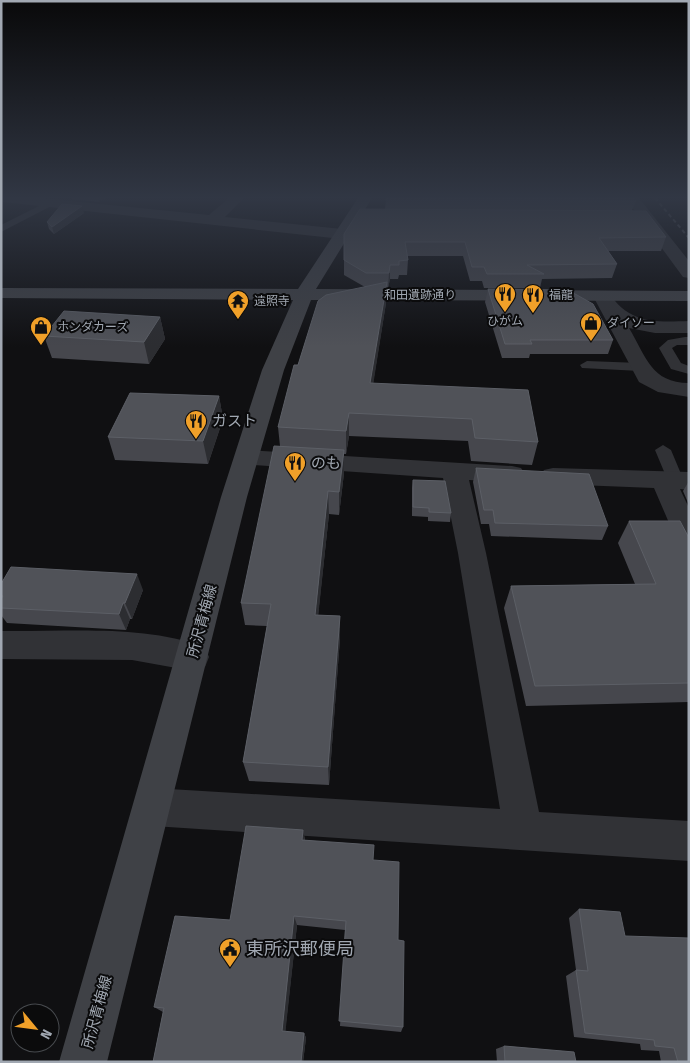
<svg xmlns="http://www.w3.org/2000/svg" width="690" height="1063" font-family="'Fira Sans Condensed','Noto Sans JP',sans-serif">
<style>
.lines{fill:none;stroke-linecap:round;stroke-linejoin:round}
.lane{fill:#313236;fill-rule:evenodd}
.street{fill:#313236;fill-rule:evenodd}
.secondary{fill:#3f4146;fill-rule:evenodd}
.rail{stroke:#484a4f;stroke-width:2;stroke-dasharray:4 3;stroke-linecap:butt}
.wall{fill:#46474d}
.shaded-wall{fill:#2c2d31}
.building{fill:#505258;stroke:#5c5f66}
.labels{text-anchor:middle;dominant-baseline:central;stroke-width:4;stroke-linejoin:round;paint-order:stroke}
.far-street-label{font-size:12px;fill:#a1a8b2;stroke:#0b0b0c}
.far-poi-label{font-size:12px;fill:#a1a8b2;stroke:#0b0b0c;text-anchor:start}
.poi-label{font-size:15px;fill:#a1a8b2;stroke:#0b0b0c;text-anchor:start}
.street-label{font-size:15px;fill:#a1a8b2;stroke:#0b0b0c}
.near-poi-label{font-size:18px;fill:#a1a8b2;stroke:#0b0b0c;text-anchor:start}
</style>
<rect width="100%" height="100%" fill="#101012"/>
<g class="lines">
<!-- lane -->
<path class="lane" d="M49 201 57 203 1 232V225Z
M685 337H689V345H677L672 348 681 363 689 366V374L671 369 659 348 668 340Z
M587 361 640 363 647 367 640 371 582 368 580 365Z
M663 445 671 450 684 481 682 485H670L668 481 655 450Z"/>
<!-- street -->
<path class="street" d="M1 198H41L209 215 229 198H244L225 217 342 229 350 234 342 239 3 202Z
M625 198H639L689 261V278L683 277Z
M602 291 608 292C630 324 653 322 689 321V333H655L629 328C646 356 651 383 689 383V397L658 392 639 382 593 296 596 292Z
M247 450 512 466 521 468 525 474 521 480 512 482 469 480 486 553 539 812 689 821V861L153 826 139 821 134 807 139 793 153 788 500 809 458 553 443 478 238 464 235 458 238 452Z
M553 468 689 472V490L680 489 689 508V549L679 546 654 488 553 484 544 482 540 476 544 470Z
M1 631C68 632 141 624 205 647L209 657 205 667 193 671 132 660 1 659Z"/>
<!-- secondary -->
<path class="secondary" d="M358 198H372L316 289 689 291V301L311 300 284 370 247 497 107 1062H59L221 497 262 370 293 300 1 298V288L298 289Z"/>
<!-- rail -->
<path class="rail" d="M655 198 689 238"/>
</g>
<!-- wall -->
<path class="wall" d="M72 198H105L99 202 72 199Z
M386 200 636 201 632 210 666 237 661 251H608L617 264 612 278 542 279 540 288H484L482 281H470L463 256H407L408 260 407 275H399L398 279H390L388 288H387L386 303 373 383 538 442 532 465 471 461 468 441 349 436 346 454H344V473L339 515 329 514 318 615 340 616V638L329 785 249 781 243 762 267 626 245 625 241 603 280 446 278 427 298 365 365 287 344 275V234L385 209Z
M84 213 54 234 49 229 47 222Z
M488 289 613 340 608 354H530L529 358H502L485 302Z
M160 317 165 339 149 364 52 358 44 336Z
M219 396 223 419 208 464 115 460 108 437Z
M476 468 608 526 602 540 491 536 489 524H481L473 482Z
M413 480 451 513 450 522 428 521V517L412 516V488Z
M689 481V505L683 491Z
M629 521 689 538V702L526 706 504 608 511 586 635 584 618 543Z
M1 584 143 590 132 619H130L126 630 7 623 1 615Z
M303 830 305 840 373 860 398 940 403 1027 401 1032 340 1026 345 930 297 925 285 1032 304 1033 306 1038 303 1062H153L163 1012 154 1007 230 920Z
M579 909 625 936 689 1062H661L659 1051 641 1050 640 1044 574 1037 566 976 576 970 569 918Z
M504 1046 576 1062H497L496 1049Z"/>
<!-- shaded-wall -->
<path class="shaded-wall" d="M98 198H105L99 202Z
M82 206 84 213 54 234 52 227Z
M390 265V279L388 288 389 273Z
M387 282 386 303 370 405V383Z
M160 317 165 339 149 364 144 342Z
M219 396 223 419 208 464 203 441Z
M349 413V436L346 454V431Z
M344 450V473L339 515V492Z
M328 491 329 514 316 637 315 615Z
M137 574 143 590 132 619 125 603Z
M123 603 130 619 126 630 119 614Z
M340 616V638L329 785 328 767Z
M303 830 305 841 302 840Z
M294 916 297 925 285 1036 282 1031Z
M304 1033 306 1038 303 1062H301Z"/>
<!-- building -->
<path class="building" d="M387 198H634L636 201 386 200Z
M62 204 82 206 52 227 47 222Z
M360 209 646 211 666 237 599 238 617 264 527 265 544 274H487L484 267H472L465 242H405L408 260 399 261V265H390L389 273H366L344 260V234Z
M387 282 370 383 528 390 538 442 475 438 472 419 349 413 346 431 278 427 294 365H298L318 301 326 295Z
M488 289 568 290 593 304 613 340H530L532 344H505Z
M64 311 160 317 144 342 44 336Z
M130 393 219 396 203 441 108 437Z
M274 446 344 450 339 492 328 491 315 615 340 616 328 767 243 762 271 604 241 603Z
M476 468 589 474 608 526 495 523 493 510H484Z
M413 480 445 481 451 513 429 512V508L413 507Z
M629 521H680L689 538V683L535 686 511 586 656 584Z
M11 567 137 574 125 603H123L119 614 1 608V599L3 596 1 595V584Z
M246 826 303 830 302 840 374 845 373 860 399 862 398 940 404 941 403 1027 339 1021 346 921 294 916 282 1031 304 1033 301 1062H153L164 1008 154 1007 175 916 230 920Z
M579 909 620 912 625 936 689 938V1062H678L674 1048 655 1046 654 1040 585 1033 576 970 588 971Z
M504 1046 574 1052 576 1062H505Z"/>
<!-- sky -->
<linearGradient id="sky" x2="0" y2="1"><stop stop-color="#09090a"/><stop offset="0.57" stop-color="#313744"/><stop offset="1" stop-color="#313744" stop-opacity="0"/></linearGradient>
<rect width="690" height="347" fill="url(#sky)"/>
<!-- icons -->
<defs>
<g id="restaurant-pin" transform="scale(1.125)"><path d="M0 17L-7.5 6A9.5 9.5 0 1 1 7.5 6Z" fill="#f0a029" stroke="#0b0b0c"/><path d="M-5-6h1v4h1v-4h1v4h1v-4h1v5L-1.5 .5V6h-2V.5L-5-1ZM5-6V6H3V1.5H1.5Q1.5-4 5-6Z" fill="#111"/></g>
<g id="temple-pin" transform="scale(1.125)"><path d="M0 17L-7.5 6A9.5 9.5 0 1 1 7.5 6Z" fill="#f0a029" stroke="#0b0b0c"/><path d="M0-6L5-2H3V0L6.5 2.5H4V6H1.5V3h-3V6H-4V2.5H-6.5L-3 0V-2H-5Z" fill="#111"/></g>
<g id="shop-pin" transform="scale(1.125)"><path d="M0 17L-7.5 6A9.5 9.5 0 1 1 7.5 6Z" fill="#f0a029" stroke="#0b0b0c"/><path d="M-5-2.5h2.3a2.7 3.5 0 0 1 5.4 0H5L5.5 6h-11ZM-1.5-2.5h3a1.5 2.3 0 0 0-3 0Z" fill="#111"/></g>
<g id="civic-pin" transform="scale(1.125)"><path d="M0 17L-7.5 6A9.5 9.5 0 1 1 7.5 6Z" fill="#f0a029" stroke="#0b0b0c"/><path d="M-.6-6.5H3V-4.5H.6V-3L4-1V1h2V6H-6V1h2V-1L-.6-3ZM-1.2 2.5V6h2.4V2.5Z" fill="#111"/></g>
</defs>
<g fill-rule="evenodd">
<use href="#restaurant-pin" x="505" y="294"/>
<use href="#restaurant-pin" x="533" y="295"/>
<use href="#temple-pin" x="238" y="301"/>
<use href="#shop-pin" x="591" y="323"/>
<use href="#shop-pin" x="41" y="327"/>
<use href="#restaurant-pin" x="196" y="421"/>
<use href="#restaurant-pin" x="295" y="463"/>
<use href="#civic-pin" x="230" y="949"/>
</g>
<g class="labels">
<!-- far-street labels -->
<g class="far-street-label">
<text x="420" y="295">和田遺跡通り</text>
</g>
<!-- far-poi labels -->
<g class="far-poi-label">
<text x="549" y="295">福龍</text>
<text x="254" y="301">遠照寺</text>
<text x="505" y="321" text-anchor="middle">ひがム</text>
<text x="607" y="323">ダイソー</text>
<text x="57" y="327">ホンダカーズ</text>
</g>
<!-- poi labels -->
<g class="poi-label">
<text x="212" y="421">ガスト</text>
<text x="311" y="463">のも</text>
</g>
<!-- street labels -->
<g class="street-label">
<text transform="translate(202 621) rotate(-75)">所沢青梅線</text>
<text transform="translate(97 1012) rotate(-75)">所沢青梅線</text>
</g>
<!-- near-poi labels -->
<g class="near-poi-label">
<text x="246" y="949">東所沢郵便局</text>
</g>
</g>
<!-- border -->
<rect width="690" height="1063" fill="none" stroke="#a1a8b2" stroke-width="5"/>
<!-- north arrow -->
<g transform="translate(35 1028) rotate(119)"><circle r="24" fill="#0b0b0c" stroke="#474a4e"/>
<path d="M0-4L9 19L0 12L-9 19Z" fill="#f0a029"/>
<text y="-8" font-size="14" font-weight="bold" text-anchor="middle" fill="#a1a8b2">N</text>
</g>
</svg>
